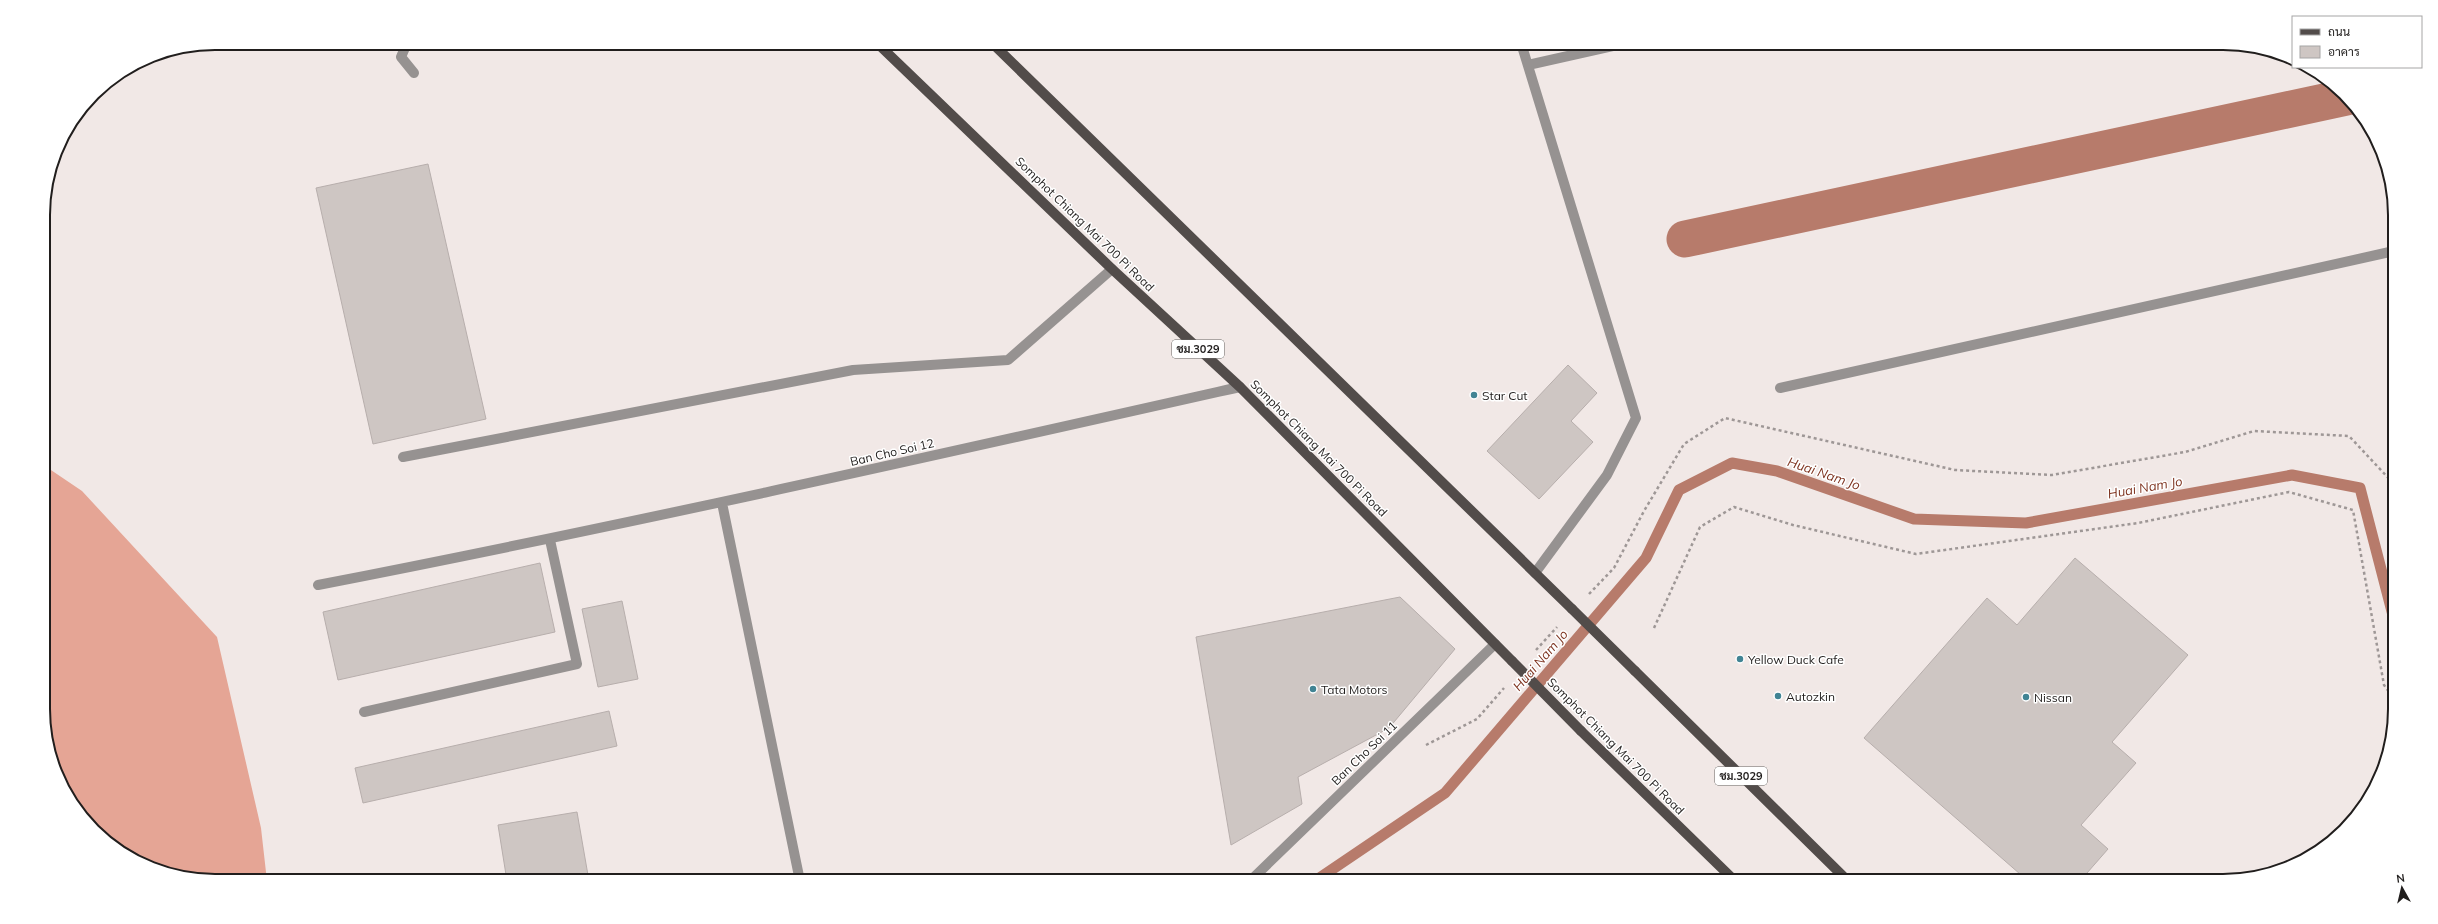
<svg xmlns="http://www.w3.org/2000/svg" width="2438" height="924" font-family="Mulish,Sarabun,sans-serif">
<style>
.forest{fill:#e5a595}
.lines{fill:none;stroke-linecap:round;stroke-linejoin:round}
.stream{stroke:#b77b6b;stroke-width:11}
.canal{stroke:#b77b6b;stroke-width:37}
.building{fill:#cec6c3;stroke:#b7aeac}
.path{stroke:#9e9796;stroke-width:2.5;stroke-dasharray:3 3;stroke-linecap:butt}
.service{stroke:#969291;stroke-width:10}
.minor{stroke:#969291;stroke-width:10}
.primary{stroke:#524c4a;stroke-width:10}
.primary-bridge{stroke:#524c4a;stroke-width:10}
.poi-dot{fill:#418494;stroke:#fff;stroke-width:1.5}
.labels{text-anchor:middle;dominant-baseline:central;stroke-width:3;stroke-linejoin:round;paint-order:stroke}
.shield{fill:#fff;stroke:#646261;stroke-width:1}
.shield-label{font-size:11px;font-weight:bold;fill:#211e1d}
.street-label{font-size:12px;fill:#211e1d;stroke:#fff}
.poi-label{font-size:12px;fill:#211e1d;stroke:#fff;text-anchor:start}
.water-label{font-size:13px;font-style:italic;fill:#7f3420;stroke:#fff}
.rim{fill:none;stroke:#211e1d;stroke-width:2}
</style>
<rect width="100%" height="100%" fill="#f1e8e6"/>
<!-- forest -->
<path class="forest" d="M45 466 82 491 217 637 261 828 267 881C232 881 195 882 160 872 119 860 81 823 61 786 54 773 51 756 46 742Z"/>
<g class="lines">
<!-- stream -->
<path class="stream" d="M1315 881 1445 793 1646 558 1679 490 1732 463 1777 471 1914 519 2026 523 2292 475 2360 488 2395 623"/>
<!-- canal -->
<path class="canal" d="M1685 239 2347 97"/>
</g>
<!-- building -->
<path class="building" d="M428 164 486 419 373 444 316 188Z
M1568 365 1597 393 1571 421 1593 442 1539 499 1487 451Z
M2075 558 2188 655 2112 742 2136 763 2081 825 2108 849 2080 881H2028L1864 738 1987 598 2017 625Z
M540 563 555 632 338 680 323 612Z
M1400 597 1455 649 1389 728 1298 777 1302 804 1231 845 1196 637Z
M622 601 638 679 598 687 582 609Z
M609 711 617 746 363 803 355 768Z
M577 812 589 881H507L498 825Z"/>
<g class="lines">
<!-- path -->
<path class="path" d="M1589 594 1614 568 1644 511 1684 444 1725 418 1955 470 2052 475 2185 452 2254 431 2349 436 2394 484
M1654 628 1700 527 1734 507 1793 525 1916 554 2138 523 2289 492 2353 510 2384 685 2395 700
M1536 650 1557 627
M1426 745 1477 719 1504 688"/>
<!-- service -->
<path class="service" d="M407 43 401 57 414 73
M403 457 853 370 1008 360 1112 269
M364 712 577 664 550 540"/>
<!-- minor -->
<path class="minor" d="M1521 43 1636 418 1607 475 1535 573
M1528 65 1626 43
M1780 388 2394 251
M722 503 800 881
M318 585C627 525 933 456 1240 387
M1250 881 1495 644"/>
<!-- primary -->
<path class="primary" d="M877 43 1112 269 1240 387 1512 661
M992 43 1572 609
M1635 671 1848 881
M1581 731 1735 881"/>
<!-- primary-bridge -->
<path class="primary-bridge" d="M1572 609 1635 671
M1512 661 1581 731"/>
</g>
<!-- markers -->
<g class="poi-dot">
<circle cx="1474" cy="395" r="4"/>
<circle cx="1740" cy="659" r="4"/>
<circle cx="1313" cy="689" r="4"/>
<circle cx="1778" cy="696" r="4"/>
<circle cx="2026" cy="697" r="4"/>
</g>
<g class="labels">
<!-- shield labels -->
<g class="shield">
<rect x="1172" y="340" width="52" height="18" rx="3"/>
<rect x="1715" y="767" width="52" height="18" rx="3"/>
</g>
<g class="shield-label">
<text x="1198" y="349">ชม.3029</text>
<text x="1741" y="776">ชม.3029</text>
</g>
<!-- street labels -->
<g class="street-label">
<text transform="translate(1085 224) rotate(44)">Somphot Chiang Mai 700 Pi Road</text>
<text transform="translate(1319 448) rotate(45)">Somphot Chiang Mai 700 Pi Road</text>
<text transform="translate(892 452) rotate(-13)">Ban Cho Soi 12</text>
<text transform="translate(1616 746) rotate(45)">Somphot Chiang Mai 700 Pi Road</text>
<text transform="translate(1364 753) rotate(-44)">Ban Cho Soi 11</text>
</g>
<!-- poi labels -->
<g class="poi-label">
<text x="1482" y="395">Star Cut</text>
<text x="1748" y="659">Yellow Duck Cafe</text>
<text x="1321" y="689">Tata Motors</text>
<text x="1786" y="696">Autozkin</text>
<text x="2034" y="697">Nissan</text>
</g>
<!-- water labels -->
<g class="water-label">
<text transform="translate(1824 473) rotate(19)">Huai Nam Jo</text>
<text transform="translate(2145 487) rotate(-10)">Huai Nam Jo</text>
<text transform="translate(1540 660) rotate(-49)">Huai Nam Jo</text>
</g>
</g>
<!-- crop -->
<path d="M0 0H2438V924H0ZM215 50H2223A165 165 0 0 1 2388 215V709A165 165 0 0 1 2223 874H215A165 165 0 0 1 50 709V215A165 165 0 0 1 215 50Z" fill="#fff" fill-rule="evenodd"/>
<path class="rim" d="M215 50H2223A165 165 0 0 1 2388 215V709A165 165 0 0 1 2223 874H215A165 165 0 0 1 50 709V215A165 165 0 0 1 215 50Z"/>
<!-- legend -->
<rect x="2292" y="16" width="130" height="52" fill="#ffffff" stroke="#a6a5a5"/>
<rect x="2300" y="29" width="20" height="6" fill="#524c4a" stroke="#a6a5a5"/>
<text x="2328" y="36" font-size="12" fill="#211e1d">ถนน</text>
<rect x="2300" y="46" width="20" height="12" fill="#cec6c3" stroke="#a6a5a5"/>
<text x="2328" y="56" font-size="12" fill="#211e1d">อาคาร</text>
<!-- north arrow -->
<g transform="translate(2402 888) rotate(352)" stroke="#ffffff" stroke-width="3" paint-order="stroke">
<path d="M0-3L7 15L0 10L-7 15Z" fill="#211e1d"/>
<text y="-6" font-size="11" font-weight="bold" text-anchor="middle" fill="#211e1d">N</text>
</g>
</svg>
